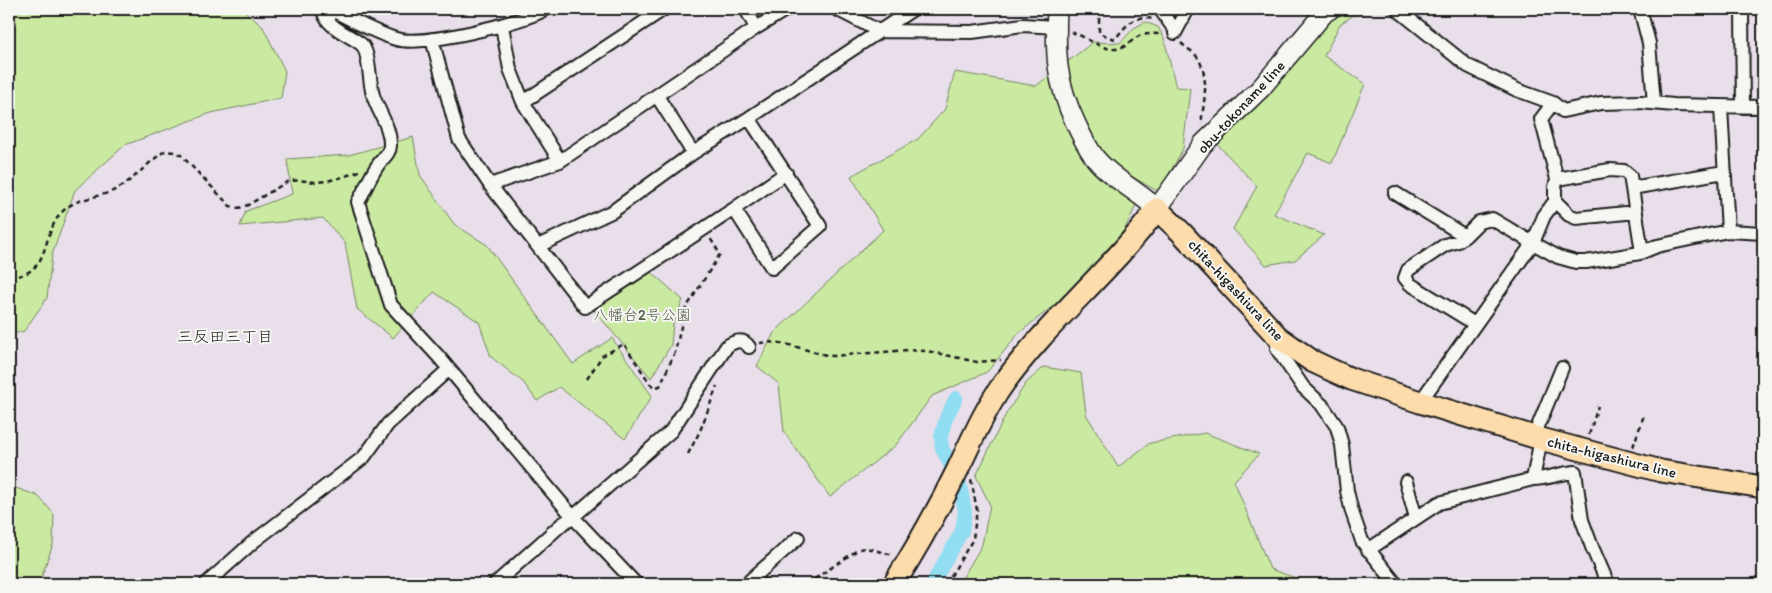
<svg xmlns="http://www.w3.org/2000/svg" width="1772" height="593" font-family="Itim,'Klee One',sans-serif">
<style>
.green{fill:#caeaa2;stroke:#73835f}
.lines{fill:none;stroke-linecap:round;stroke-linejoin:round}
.canal{stroke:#91ddf1;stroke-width:14}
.street-casing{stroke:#1c1c1c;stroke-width:16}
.secondary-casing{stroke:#1c1c1c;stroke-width:22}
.primary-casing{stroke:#1c1c1c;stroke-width:25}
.path{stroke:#1c1c1c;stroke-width:2.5;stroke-dasharray:5 4;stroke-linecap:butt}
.street{stroke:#f6f6f2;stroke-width:12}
.secondary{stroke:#f6f6f2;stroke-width:19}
.primary{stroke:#fddcac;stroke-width:21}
.labels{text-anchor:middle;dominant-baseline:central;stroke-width:4;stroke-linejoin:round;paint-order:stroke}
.street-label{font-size:15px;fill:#1c1c1c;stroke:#f6f6f2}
.park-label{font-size:15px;fill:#505a44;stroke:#f6f6f2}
.neighbourhood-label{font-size:16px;fill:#1c1c1c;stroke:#f6f6f2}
</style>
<rect width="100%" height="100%" fill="#e8dfea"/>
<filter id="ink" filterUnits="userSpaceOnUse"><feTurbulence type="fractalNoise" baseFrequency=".02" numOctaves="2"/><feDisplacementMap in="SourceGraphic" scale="10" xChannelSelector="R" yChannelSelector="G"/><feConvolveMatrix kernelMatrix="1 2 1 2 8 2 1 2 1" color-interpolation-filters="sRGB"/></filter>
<g filter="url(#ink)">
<!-- green -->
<path class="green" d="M9 9H242L263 27 285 71 281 98 211 113 125 145 75 190 52 255 47 298 24 331 9 335Z
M1337 9H1363L1340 24 1324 56 1365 84 1332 163 1308 153 1274 214 1324 235 1295 260 1266 265 1233 229 1257 186 1218 145 1266 93Z
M1145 22 1158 27 1164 38 1176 87 1190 88 1183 149 1159 192 1122 171 1114 183 1136 205 1125 229 1085 281 1019 333 987 372 932 396 896 445 830 497 784 432 779 384 757 366 774 333 883 230 851 176 918 139 945 109 955 72 1036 86 1093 42 1120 43 1134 28Z
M413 137 420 175 454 224 487 245 573 364 612 338 652 396 625 439 559 387 537 401 523 382 491 357 479 322 434 292 393 338 357 309 345 243 323 218 240 226 246 211 292 194 287 159 349 155Z
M650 271 683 300 673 324 671 345 651 378 594 310Z
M1044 367 1081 373 1086 414 1118 467 1150 443 1205 433 1259 454 1234 481 1270 569 1313 584H959L982 545 990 505 976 476 1006 414 1026 383Z
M16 488 38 496 54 514 53 544 39 584H9V490Z"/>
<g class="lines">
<!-- canal -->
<path class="canal" d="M932 584 962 531 965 512 960 484 942 448 941 436 946 418 956 398"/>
<!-- street casing -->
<g class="street-casing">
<path id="street" d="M323 9C325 27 348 34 361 44 370 51 369 83 373 95 378 112 391 127 390 146 390 153 382 159 378 165 370 176 365 190 358 202L391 305 438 356 573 517 636 584
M330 9C351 19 373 32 396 39 423 47 521 23 546 9
M746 9 756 28
M836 9 879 31 972 32 1023 25 1056 27
M1160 9 1172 26 1177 29
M1397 9 1468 66 1517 90 1553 103 1563 111 1601 103 1640 102 1674 105 1763 107
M1640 9 1649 43 1654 103
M1742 9 1743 107
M502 26 510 69 523 102
M1175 33 1188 9
M432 39 459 139 490 185 585 307 734 209 772 268 820 226 749 118
M657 96 693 153
M1553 103 1541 119 1557 179 1610 170 1624 171 1630 176 1632 188 1724 172
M1721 107 1728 231
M560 161 523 102 664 9
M490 185 560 161 756 28 787 9
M1632 188 1642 252
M1395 193 1465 236 1458 241 1445 245 1408 270 1405 278 1410 284 1475 324
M1555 201 1569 215 1576 218 1636 212
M734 209 786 173
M1465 236 1479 222 1492 219 1533 243 1544 216 1555 201V187L1557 179
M538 246 613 211 693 153 749 118 913 9
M1278 337 1277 349 1303 387 1322 405 1337 427 1342 445 1347 491 1352 512 1362 541 1396 584
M1420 402 1533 243 1558 257 1576 262H1586L1640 253 1657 246 1728 231 1763 233
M1534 436 1562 368
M1533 479 1541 439
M1406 482 1416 518
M1368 550 1439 503 1533 479C1548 479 1560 473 1575 472L1582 520 1592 547 1608 584
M206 584 253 542 364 457 388 424 448 370
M495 584 562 524 573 517 671 431 727 346C735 341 743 338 749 347
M746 584 798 538"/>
</g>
<!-- secondary casing -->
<g class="secondary-casing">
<path id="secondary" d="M1057 9C1055 55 1056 82 1076 124 1081 135 1088 148 1095 158 1112 179 1138 191 1157 209L1203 144 1261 88 1325 12 1330 9"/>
</g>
<!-- primary casing -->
<g class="primary-casing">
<path id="primary" d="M894 584C917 547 938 510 957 471 971 442 983 413 1001 387 1047 322 1109 273 1157 209L1181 232 1278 337 1312 361 1329 369 1351 379 1420 402 1541 439 1661 471 1763 487"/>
</g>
<!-- path -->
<path class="path" d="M1099 9V33L1115 39C1126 26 1133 14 1152 19
M1071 32C1085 36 1102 50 1115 49 1125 49 1131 40 1139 36 1147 33 1155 34 1163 34
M1181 43C1185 47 1190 50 1194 53 1211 72 1204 101 1201 124
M9 277C53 275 39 235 63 211 76 197 101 198 117 189 135 179 148 162 165 151L174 152 181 155 230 206 239 208 248 205 287 182C297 179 305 181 315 182 329 182 347 176 359 171
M760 343C785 339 808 353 833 356L908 350 927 351 977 362 1001 360
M587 379 602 356 624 344 651 385 656 387 660 386 675 352 685 310 720 254 710 238
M1589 435 1598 406
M1633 447 1644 415
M688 454 700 431 717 386
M807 584 859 549 866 548 893 555
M946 584 973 539 977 510 971 479"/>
<!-- street -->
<use href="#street" class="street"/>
<!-- secondary -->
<use href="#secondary" class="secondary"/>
<!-- primary -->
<use href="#primary" class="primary"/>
</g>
</g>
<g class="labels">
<!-- street labels -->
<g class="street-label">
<text transform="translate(1241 107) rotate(-47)">obu-tokoname line</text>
<text transform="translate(1236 290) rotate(47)">chita-higashiura line</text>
<text transform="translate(1612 457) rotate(14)">chita-higashiura line</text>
</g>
<!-- park labels -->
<g class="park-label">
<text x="642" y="315">八幡台2号公園</text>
</g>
<!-- neighbourhood labels -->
<g class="neighbourhood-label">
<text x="225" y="336">三反田三丁目</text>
</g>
</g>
<!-- margin -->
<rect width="1772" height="593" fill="none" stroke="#f6f6f2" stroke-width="30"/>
<rect x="15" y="15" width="1742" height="563" fill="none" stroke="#1c1c1c" stroke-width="2" filter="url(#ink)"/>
</svg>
